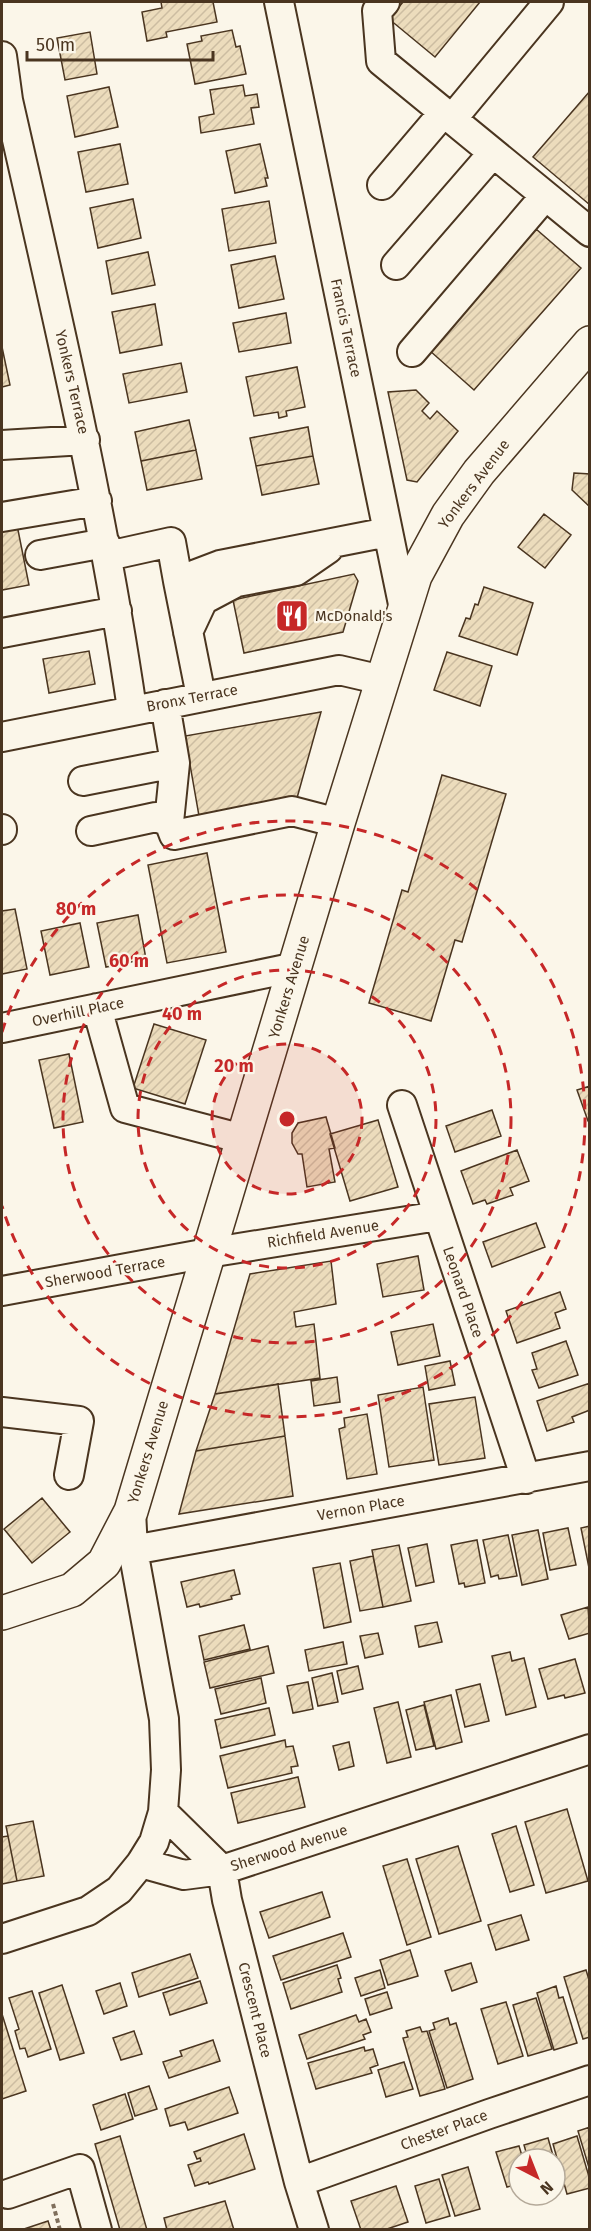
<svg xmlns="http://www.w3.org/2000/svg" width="591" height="2231" font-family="'Fira Sans',sans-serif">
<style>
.building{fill:url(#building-hatch);stroke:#4a3520;stroke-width:1.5}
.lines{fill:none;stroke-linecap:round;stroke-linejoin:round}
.minor-casing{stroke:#4a3520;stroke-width:32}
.major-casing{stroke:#4a3520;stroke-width:36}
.path{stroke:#7f6f5c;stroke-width:4;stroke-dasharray:4.5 3;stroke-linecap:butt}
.minor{stroke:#fbf6e9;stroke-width:28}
.major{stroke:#fbf6e9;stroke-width:33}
.ring{fill:none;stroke:#c62828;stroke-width:3;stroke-dasharray:10 8}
.labels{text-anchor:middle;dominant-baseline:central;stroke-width:4.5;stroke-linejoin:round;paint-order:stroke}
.street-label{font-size:15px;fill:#4a3520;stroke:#fbf6e9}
.poi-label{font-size:15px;fill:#4a3520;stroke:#fbf6e9;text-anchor:start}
.centre{fill:#c62828;stroke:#fbf6e9;stroke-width:3}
.ring-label{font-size:18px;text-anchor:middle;font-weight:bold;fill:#c62828;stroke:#fbf6e9;stroke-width:4.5;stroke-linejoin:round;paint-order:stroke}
</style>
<defs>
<pattern id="building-hatch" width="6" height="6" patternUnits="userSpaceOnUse" patternTransform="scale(1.5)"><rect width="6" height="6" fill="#ecdcbc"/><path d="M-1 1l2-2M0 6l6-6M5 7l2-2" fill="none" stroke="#ccbda1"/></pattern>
</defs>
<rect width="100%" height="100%" fill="#fbf6e9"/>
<!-- building -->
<path class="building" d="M161 2H213L217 22 166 32 167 37 147 41 142 12 162 8Z
M403 2H480L435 57 389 19Z
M232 30 236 47 240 46 246 74 195 84 187 44 202 41 201 36Z
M90 32 97 74 65 80 57 38Z
M243 85 245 96 257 94 259 107 251 108 254 124 201 133 199 117 214 114 210 90Z
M109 87 118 127 75 137 67 96Z
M590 91V205L533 157Z
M120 144 128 184 86 192 78 152Z
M260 144 268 178H265L267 186 235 193 226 151Z
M133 199 141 238 98 248 90 208Z
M269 201 276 243 229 251 222 209Z
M536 229 581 268 474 390 429 350Z
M148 252 155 285 112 294 106 261Z
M275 256 284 299 239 308 231 265Z
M155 304 162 345 120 353 112 312Z
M286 313 291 343 239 352 233 323Z
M2 347 10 385 2 387Z
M181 363 187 392 129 403 123 374Z
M297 367 305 407 286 411 287 416 279 418 278 412 254 416 246 377Z
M416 390 429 403 422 411 430 419 437 411 458 431 417 482 407 480 388 392Z
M189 420 196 450 141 461 135 432Z
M308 427 313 456 256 466 250 438Z
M196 450 202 479 147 490 141 461Z
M313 456 319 484 262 495 256 466Z
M574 473 590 474V507L572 490Z
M544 514 571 535 545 568 518 547Z
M16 520 29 585 2 590V523Z
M354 574 358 581 343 632 244 653 233 600Z
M484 587 533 603 517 655 459 636 466 618 470 619 475 604 478 605Z
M89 651 95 684 49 693 43 659Z
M447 652 492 666 480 706 434 690Z
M321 712 297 798 199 816 185 736Z
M442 775 506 794 462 942 455 940 431 1021 369 1003 402 890 408 892Z
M207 853 226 952 167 963 148 865Z
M15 909 27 969 2 974V911Z
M138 915 146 959 106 967 97 923Z
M80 923 89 967 50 975 41 931Z
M154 1024 206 1040 185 1104 133 1088Z
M69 1054 83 1122 54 1128 39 1060Z
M590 1086V1121H588L577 1090Z
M492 1110 501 1136 455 1152 446 1126Z
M326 1117 335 1148 329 1149 335 1182 307 1187 302 1154H298L292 1143V1133L298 1123Z
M378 1120 398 1187 350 1201 330 1134Z
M517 1150 529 1181 510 1188 513 1195 487 1204 485 1200 473 1204 461 1171Z
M536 1223 545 1247 492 1267 483 1242Z
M418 1256 424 1290 383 1297 377 1264Z
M331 1261 336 1304 294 1312 296 1327 314 1324 320 1378 215 1394 250 1274Z
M560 1292 566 1309 555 1313 560 1328 517 1343 506 1311Z
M433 1324 440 1356 398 1365 391 1332Z
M566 1341 578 1375 539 1388 532 1370 537 1369 532 1353Z
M450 1361 455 1385 429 1390 425 1366Z
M337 1377 340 1402 314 1406 311 1381Z
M590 1383V1410L572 1417 574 1422 547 1431 537 1401Z
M278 1384 285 1436 196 1451 215 1394Z
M423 1387 434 1460 389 1467 378 1395Z
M475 1397 485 1458 439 1465 429 1404Z
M367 1414 377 1474 347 1479 339 1429 345 1427 344 1418Z
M285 1436 293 1496 179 1514 196 1451Z
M42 1498 70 1532 32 1563 4 1529Z
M590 1526V1568H589L581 1528Z
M568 1528 576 1565 550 1570 543 1533Z
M538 1530 548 1579 522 1585 512 1535Z
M508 1535 517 1576 499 1579 498 1575 491 1577 483 1540Z
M477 1540 485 1583 465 1587 464 1583 459 1584 451 1545Z
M427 1544 434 1582 416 1586 408 1548Z
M399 1545 411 1601 383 1607 372 1550Z
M373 1556 383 1607 360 1611 350 1561Z
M340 1563 351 1622 324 1628 313 1568Z
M234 1570 240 1594 231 1596 232 1599 200 1607 199 1604 187 1607 181 1582Z
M588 1607 590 1633 569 1639 561 1615Z
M437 1622 442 1642 419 1647 415 1626Z
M244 1625 250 1649 204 1660 199 1636Z
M378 1633 383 1654 365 1658 360 1636Z
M343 1642 347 1664 309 1671 305 1650Z
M268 1646 274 1673 210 1688 204 1662Z
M510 1652 512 1661 524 1658 536 1707 506 1715 492 1656Z
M575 1659 585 1693 565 1698 564 1695 548 1699 539 1669Z
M358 1666 363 1689 342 1694 337 1671Z
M332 1673 338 1702 318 1706 312 1678Z
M261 1678 266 1703 221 1714 215 1689Z
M308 1682 313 1709 293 1713 287 1686Z
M480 1684 489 1721 465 1727 456 1690Z
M451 1695 462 1742 436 1749 424 1702Z
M398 1702 411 1757 387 1763 374 1708Z
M424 1705 434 1746 416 1750 406 1710Z
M269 1708 275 1735 221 1748 215 1720Z
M285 1740 286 1747 293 1746 298 1766 291 1767 292 1773 228 1788 220 1756Z
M349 1742 354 1766 339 1770 333 1746Z
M298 1777 305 1807 238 1823 231 1793Z
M567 1809 588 1881 546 1893 525 1822Z
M33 1821 44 1876 17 1881 6 1826Z
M516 1826 534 1885 510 1892 492 1834Z
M8 1836 17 1881 2 1884V1837Z
M458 1846 481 1921 439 1934 416 1859Z
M407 1859 431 1937 407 1945 383 1866Z
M322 1892 330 1917 269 1938 260 1912Z
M521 1915 529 1940 496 1950 488 1925Z
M343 1933 351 1957 281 1980 273 1956Z
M410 1950 418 1976 388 1985 380 1960Z
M190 1954 198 1978 139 1997 132 1973Z
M471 1963 477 1982 452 1991 445 1971Z
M337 1965 341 1978 338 1979 342 1992 291 2009 283 1983Z
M380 1970 385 1988 361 1996 355 1978Z
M586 1970 590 1983V2037L583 2039 564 1977Z
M200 1981 207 2003 170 2015 163 1993Z
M120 1983 127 2006 104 2014 96 1991Z
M62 1985 84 2053 60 2060 39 1993Z
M556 1986 559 1998 563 1997 577 2043 554 2050 537 1993Z
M32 1991 51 2049 28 2057 25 2048 20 2049 15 2031 19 2029 9 1998Z
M387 1992 392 2008 370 2015 365 1999Z
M536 1998 552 2049 528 2056 513 2005Z
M506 2002 523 2056 498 2064 481 2009Z
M2 2014 26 2091 2 2099Z
M356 2015 359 2022 366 2019 371 2032 363 2035 365 2039 307 2059 299 2035Z
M448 2018 450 2025 456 2023 473 2079 447 2088 429 2031 435 2029 433 2023Z
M420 2027 422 2032 427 2031 445 2089 420 2096 403 2038 408 2037 406 2031Z
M134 2031 142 2054 121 2060 113 2038Z
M213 2040 220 2061 169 2078 163 2062 182 2056 180 2051Z
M364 2047 365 2051 373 2049 378 2065 370 2068 372 2073 316 2089 308 2063Z
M404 2062 413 2089 386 2097 378 2070Z
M149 2086 157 2109 135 2116 128 2093Z
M229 2087 238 2113 188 2130 185 2122 170 2126 165 2109Z
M125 2094 133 2119 101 2130 93 2105Z
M590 2127V2171L578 2131Z
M244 2134 255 2169 209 2184 208 2182 195 2186 188 2165 201 2161 200 2158 197 2159 194 2152Z
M120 2136 147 2230H120L95 2144Z
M577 2136 590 2180V2188L567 2194 553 2144Z
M548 2138 554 2159H528L524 2145Z
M519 2146 523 2159H519V2184L507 2187 496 2152Z
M468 2167 480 2209 455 2216 442 2175Z
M439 2179 450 2216 426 2223 415 2186Z
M396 2186 408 2222 384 2230H361L351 2201Z
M225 2201 234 2230H167L164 2218Z
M48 2221 51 2230H21Z"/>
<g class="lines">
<!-- minor casing -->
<g class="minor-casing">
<path id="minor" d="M279 2 404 609
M385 2 377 11 381 61 590 232
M2 56 8 100C54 303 102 504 132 709
M452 119 549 2
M382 185 444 112
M396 265 493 153
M412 352 545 196
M2 445 85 440
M2 517 97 501
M40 555 105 543
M108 556 171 542 178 581
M188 632 203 600 237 582 296 571 328 549
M2 633 117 611
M201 696 178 581 220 565 388 532
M2 737 339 670 382 680
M83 781 175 763
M169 822 174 835 292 811 338 823
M2 829V830
M91 831 156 817 169 822 175 763 165 704
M97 1008 125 1108 243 1139
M2 1028 296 967
M402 1105 526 1479
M2 1291 208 1253 438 1216
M2 1412 79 1421 69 1475
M133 1550 590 1466
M163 1812 222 1870 227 1900 299 2182 314 2230
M141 1863 184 1875 222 1870 590 1749
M2 1939 88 1911 119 1890 141 1863 154 1842 163 1812 166 1770 164 1719 133 1550 131 1511
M299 2182 489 2114 590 2080
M8 2194 80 2169 97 2230"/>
</g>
<!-- major casing -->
<g class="major-casing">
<path id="major" d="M2 1613 72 1590 104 1563 131 1511 338 823 415 576 448 515 479 472 590 343"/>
</g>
<!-- path -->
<path class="path" d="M53 2204 60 2230"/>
<!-- minor -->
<use href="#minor" class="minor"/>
<!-- major -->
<use href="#major" class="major"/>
</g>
<!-- distance rings -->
<circle cx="287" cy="1119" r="75" fill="#c62828" fill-opacity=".12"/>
<g class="ring">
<circle cx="287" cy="1119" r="75"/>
<circle cx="287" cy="1119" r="149"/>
<circle cx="287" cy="1119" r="224"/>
<path d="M2 1032A298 298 0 1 1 2 1206"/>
</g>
<!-- icons -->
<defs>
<g id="restaurant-square" transform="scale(1.725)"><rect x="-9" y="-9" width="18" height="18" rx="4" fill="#c62828" stroke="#fbf6e9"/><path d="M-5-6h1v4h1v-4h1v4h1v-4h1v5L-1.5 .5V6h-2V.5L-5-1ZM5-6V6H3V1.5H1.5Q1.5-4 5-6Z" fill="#fff"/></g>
</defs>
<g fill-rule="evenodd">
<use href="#restaurant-square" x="292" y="616"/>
</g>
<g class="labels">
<!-- street labels -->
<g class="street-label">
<text transform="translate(346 328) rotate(78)">Francis Terrace</text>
<text transform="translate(72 382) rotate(77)">Yonkers Terrace</text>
<text transform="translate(474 484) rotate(-53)">Yonkers Avenue</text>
<text transform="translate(192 698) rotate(-11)">Bronx Terrace</text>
<text transform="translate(289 987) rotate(-73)">Yonkers Avenue</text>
<text transform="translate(78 1012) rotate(-12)">Overhill Place</text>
<text transform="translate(323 1234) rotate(-9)">Richfield Avenue</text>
<text transform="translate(105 1272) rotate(-10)">Sherwood Terrace</text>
<text transform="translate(463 1292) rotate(71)">Leonard Place</text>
<text transform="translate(148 1452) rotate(-73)">Yonkers Avenue</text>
<text transform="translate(361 1508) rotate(-10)">Vernon Place</text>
<text transform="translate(289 1848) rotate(-18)">Sherwood Avenue</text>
<text transform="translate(255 2010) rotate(76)">Crescent Place</text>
<text transform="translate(444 2130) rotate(-20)">Chester Place</text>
</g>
<!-- poi labels -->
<g class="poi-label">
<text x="315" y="616">McDonald's</text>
</g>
</g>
<circle cx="287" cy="1119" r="9" class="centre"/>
<g class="ring-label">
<text x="76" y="915">80 m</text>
<text x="129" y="967">60 m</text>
<text x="182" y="1020">40 m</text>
<text x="234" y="1072">20 m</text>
</g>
<!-- border -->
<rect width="591" height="2231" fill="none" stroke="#4a3520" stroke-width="6"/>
<!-- north arrow -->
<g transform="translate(537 2177) rotate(138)"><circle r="28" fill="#fbf6e9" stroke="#b4a999" stroke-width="1.5"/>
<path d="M0-4.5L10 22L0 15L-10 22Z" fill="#c62828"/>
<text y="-9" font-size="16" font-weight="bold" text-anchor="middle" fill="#4a3520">N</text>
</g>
<!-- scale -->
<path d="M27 51v9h186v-9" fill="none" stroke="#4a3520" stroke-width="3"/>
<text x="36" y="51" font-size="18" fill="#4a3520" stroke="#fbf6e9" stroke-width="4.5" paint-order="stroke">50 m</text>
</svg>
